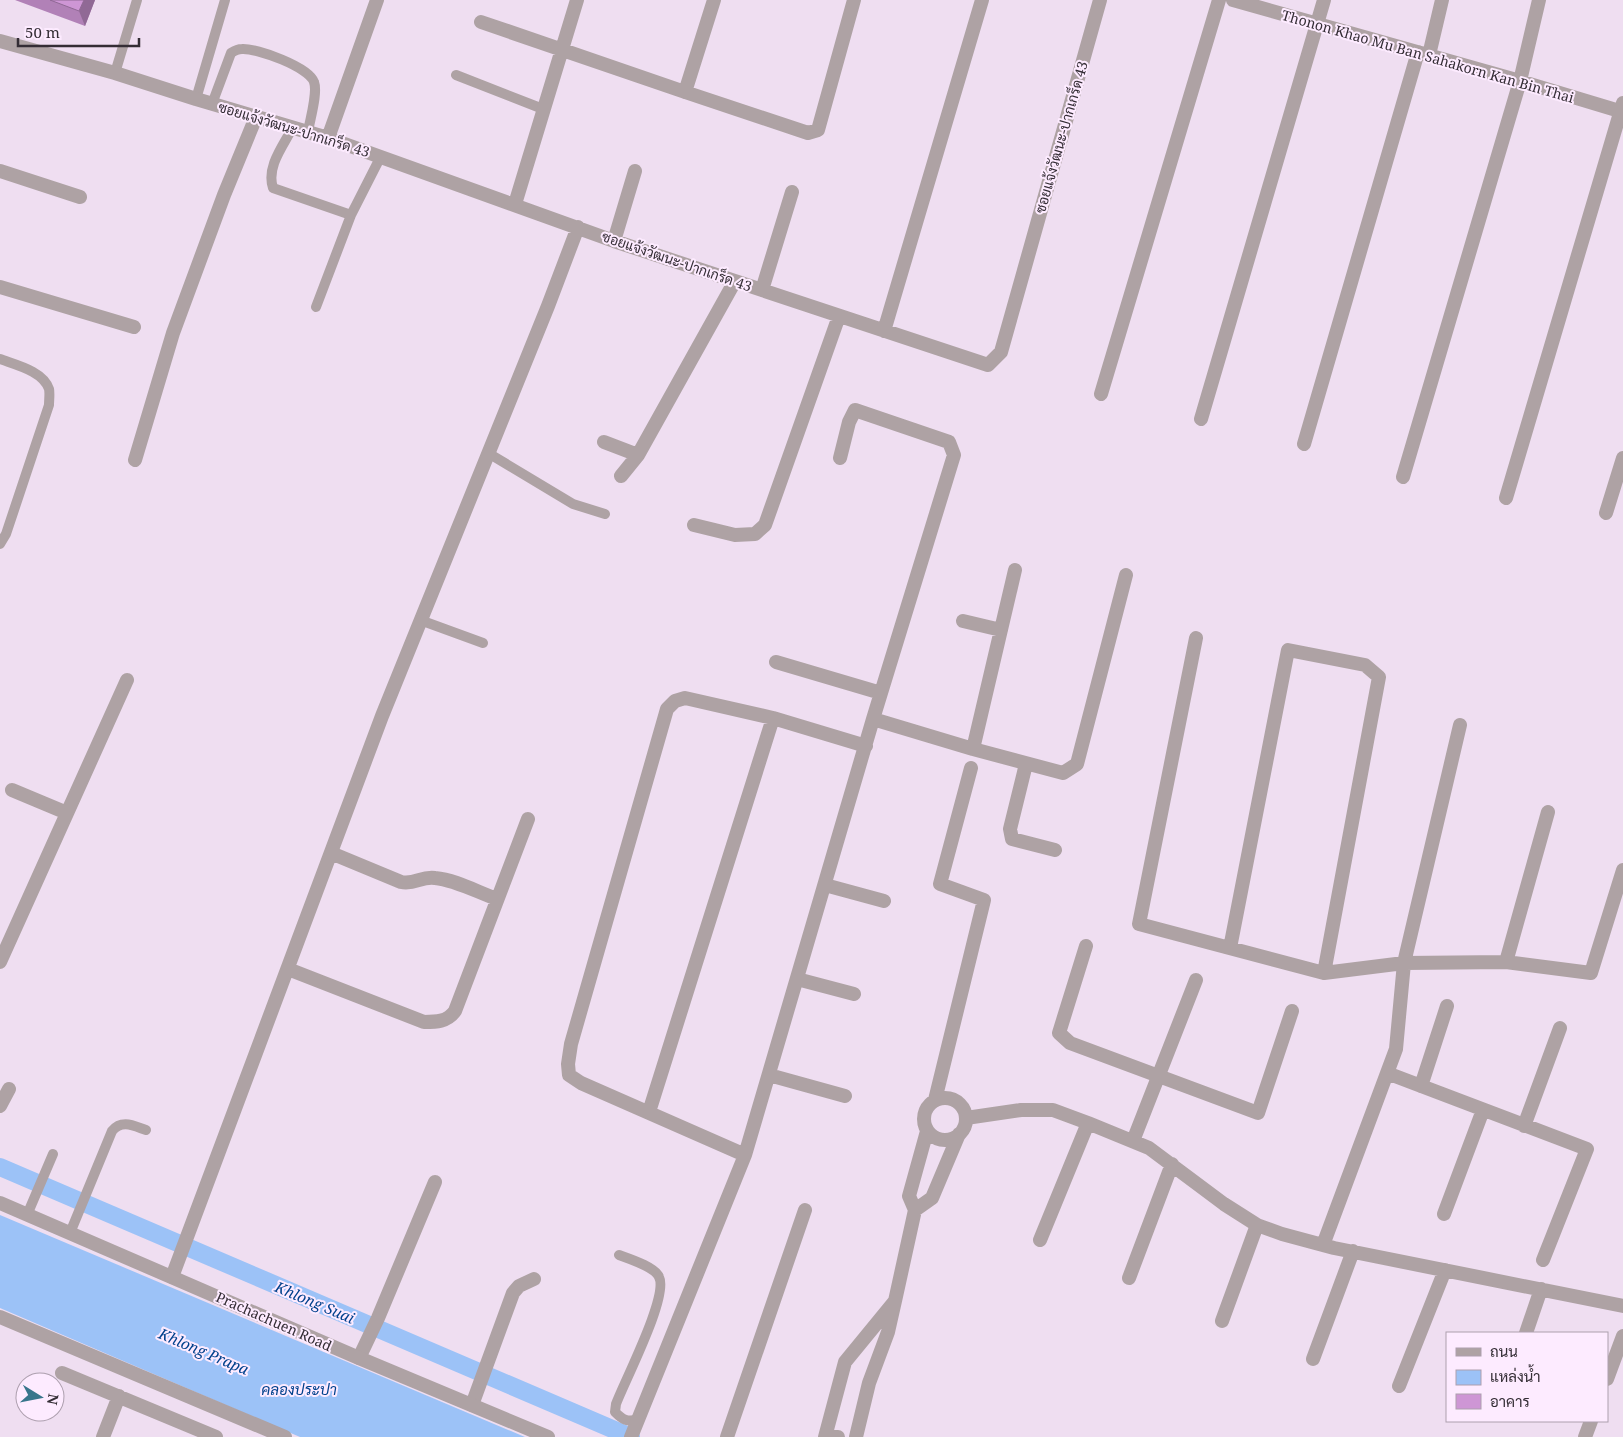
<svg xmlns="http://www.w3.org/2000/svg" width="1623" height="1437" font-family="'Noto Serif',Sarabun,serif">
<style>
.water{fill:#9cc2f7}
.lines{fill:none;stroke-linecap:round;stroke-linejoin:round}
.canal{stroke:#9cc2f7;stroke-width:18}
.service{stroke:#aea2a4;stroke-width:10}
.minor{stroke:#aea2a4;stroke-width:14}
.tertiary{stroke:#aea2a4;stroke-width:14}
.wall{fill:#b181b7}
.shaded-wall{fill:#906995}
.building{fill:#ce96d5;stroke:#906995}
.labels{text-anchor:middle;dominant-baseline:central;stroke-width:4;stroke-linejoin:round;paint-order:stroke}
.street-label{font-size:14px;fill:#342d35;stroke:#fdebff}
.water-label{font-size:15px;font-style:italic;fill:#00418c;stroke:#fdebff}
</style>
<rect width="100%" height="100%" fill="#efdef1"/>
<!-- water -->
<path class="water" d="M0 1215 525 1437H300L0 1308Z"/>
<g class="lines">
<!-- canal -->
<path class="canal" d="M0 1167 631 1437"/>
<!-- service -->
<path class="service" d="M115 73 137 0
M456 75 543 109
M196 99 225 0
M212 104 231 53C234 51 238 49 242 49 257 48 309 67 314 82 318 93 310 119 308 132
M293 127C283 146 266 167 273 188L351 215 381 156
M316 307 351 215
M0 359C16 365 43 371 49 389 50 393 49 400 49 405L6 534 0 544
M488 453 573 504 605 514
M420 620 483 643
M27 1215 53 1154
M70 1233 112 1131C122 1119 134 1126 146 1130
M619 1255C630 1259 655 1267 659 1277 669 1296 624 1382 616 1404L615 1412C622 1419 627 1423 638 1419"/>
<!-- minor -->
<path class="minor" d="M1233 0 1520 81 1623 112
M481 22 685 92 808 133 818 130 854 0
M0 41 115 73 196 99 328 138 614 241 988 365 1001 352 1100 0
M1429 55 1442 0
M685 92 714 0
M328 138 377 0
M0 171 80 197
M515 204 577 0
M614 241 635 171
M0 287 134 327
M762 290 792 192
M884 331 982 0
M1101 394 1219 0
M1201 419 1324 0
M604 442 638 455
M1304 444 1418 52
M135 460 173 333 224 195 256 117
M621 476 638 455 735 281
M1403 477 1520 81 1539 0
M1506 498 1623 103
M1606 513 1623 458
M694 525 735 535 755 534 765 525 839 316
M963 621 1001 630
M1196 638 1139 924 1324 973 1404 963 1506 962 1591 973 1623 870
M776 662 881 693
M873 719 973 749 1063 773 1077 764 1126 575
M973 749 1015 570
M1026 764 1010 829 1012 839 1055 850
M12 790 67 813
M331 853 401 882C415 885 421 876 435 878 456 880 477 892 497 899
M825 885 884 901
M1086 946 1059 1033 1070 1043 1258 1113 1292 1011
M1230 948 1288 650 1365 665 1379 677 1324 973
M0 962 127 680
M1506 962 1548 812
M288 969 424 1022C436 1022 447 1022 455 1011L528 819
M797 979 854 994
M1387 1073 1587 1149 1543 1260
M769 1075 845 1096
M1421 1086 1447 1006
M924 1119a21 21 0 1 1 42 0a21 21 0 1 1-42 0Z
M935 1100 984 900 940 884 971 768
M0 1106 9 1089
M649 1112 773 718
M966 1118 1021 1110H1053L1088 1123 1149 1148 1224 1204 1257 1225 1282 1234 1334 1248 1623 1306
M1524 1126 1560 1028
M1133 1141 1196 980
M745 1155 581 1083 569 1075 568 1064 571 1044 667 709 675 701 685 698 773 718 866 746
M915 1210 932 1198 959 1134
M1444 1214 1483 1110
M1040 1240 1088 1123
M1323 1245 1396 1049 1404 963 1460 725
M172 1277 382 716 548 306 578 227
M1129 1278 1172 1164
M895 1301 915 1210 909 1196 927 1131
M0 1317 285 1437
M1222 1321 1257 1225
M1526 1333 1541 1289
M359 1358 378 1318 435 1182
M1313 1359 1353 1251
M62 1373 216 1437
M1607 1379 1623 1336
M1399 1386 1445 1270
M472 1405 513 1293 519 1286 534 1279
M103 1437 119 1396
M631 1437 745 1155 873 719 954 455 949 442 855 410 849 422 840 458
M727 1437 805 1210
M825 1437 845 1362 895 1301 888 1332 869 1383 856 1437
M830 1437H838
M1585 1437 1591 1421"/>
<!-- tertiary -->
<path class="tertiary" d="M0 1203 359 1358 548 1437"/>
</g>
<!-- wall -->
<path class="wall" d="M15 0H95L85 26Z"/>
<!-- shaded-wall -->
<path class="shaded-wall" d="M84 0H95L85 26 79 11Z"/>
<!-- building -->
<path class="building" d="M50 0H84L79 11Z"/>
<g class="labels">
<!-- street labels -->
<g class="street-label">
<text transform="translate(1428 56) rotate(16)">Thonon Khao Mu Ban Sahakorn Kan Bin Thai</text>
<text transform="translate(294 129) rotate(17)">ซอยแจ้งวัฒนะ-ปากเกร็ด 43</text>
<text transform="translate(1061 137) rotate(-74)">ซอยแจ้งวัฒนะ-ปากเกร็ด 43</text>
<text transform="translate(677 261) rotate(19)">ซอยแจ้งวัฒนะ-ปากเกร็ด 43</text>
<text transform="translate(274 1321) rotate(24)">Prachachuen Road</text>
</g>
<!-- water labels -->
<g class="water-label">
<text transform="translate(315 1302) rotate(23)">Khlong Suai</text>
<text transform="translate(204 1351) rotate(23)">Khlong Prapa</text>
<text x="299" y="1389">คลองประปา</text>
</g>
</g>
<!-- legend -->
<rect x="1446" y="1332" width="162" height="90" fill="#fdebff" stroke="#ad9fae"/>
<rect x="1456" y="1348" width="25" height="8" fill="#aea2a4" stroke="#ad9fae"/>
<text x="1490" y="1357" font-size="15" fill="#342d35">ถนน</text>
<rect x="1456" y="1370" width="25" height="15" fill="#9cc2f7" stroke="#ad9fae"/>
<text x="1490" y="1382" font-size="15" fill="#342d35">แหล่งน้ำ</text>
<rect x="1456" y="1394" width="25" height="15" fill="#ce96d5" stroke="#ad9fae"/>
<text x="1490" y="1407" font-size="15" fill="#342d35">อาคาร</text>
<!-- north arrow -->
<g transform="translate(40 1397) rotate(100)"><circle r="24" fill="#fdebff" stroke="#ad9fae"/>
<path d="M0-4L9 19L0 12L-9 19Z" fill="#38758c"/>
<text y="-8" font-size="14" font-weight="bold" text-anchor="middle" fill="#342d35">N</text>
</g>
<!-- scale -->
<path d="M18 38v8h121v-8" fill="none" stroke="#342d35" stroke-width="2.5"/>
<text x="25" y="38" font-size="15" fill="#342d35" stroke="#fdebff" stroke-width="4" paint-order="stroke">50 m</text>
</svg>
